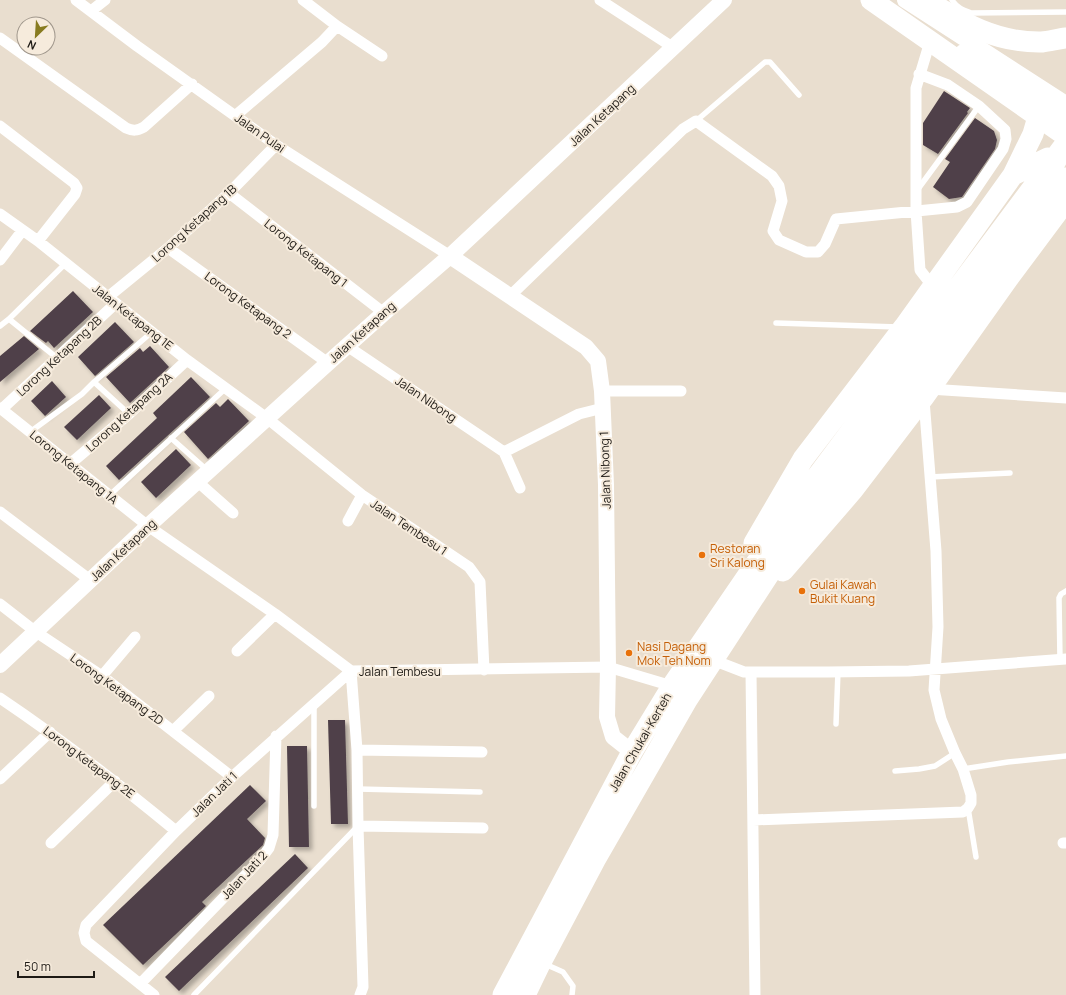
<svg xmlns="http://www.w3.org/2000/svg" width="1066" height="995" font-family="Manrope,sans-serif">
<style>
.building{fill:#4f4148;filter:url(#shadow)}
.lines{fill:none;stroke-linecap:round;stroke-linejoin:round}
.lane{stroke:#fff;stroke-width:5.5}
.street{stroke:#fff;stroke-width:11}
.secondary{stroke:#fff;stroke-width:16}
.highway{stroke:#fff;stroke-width:21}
.food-dot{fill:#e8710a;stroke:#f6ebdc;stroke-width:1.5}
.labels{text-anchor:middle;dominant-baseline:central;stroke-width:4;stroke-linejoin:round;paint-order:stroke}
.street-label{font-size:12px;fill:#1e1a15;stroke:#f6ebdc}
.food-label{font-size:12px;fill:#c56008;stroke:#f6ebdc;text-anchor:start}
</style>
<defs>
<filter id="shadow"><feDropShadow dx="3.5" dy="3.5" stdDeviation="2" flood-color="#0004"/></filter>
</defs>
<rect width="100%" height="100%" fill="#e9decf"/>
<!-- building -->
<path class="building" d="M944 91 970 108 967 112 968 113 938 154 923 145V123Z
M975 118 994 131 997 140 995 149 962 197 949 199 933 187 950 162 945 159Z
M73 291 93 312 54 348 48 341 46 343 30 331Z
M115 322 134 342 95 376 78 357Z
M24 336 39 349 0 382V356Z
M150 346 169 367 130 403 106 377 140 348 143 352Z
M191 377 210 397 119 480 106 466 157 418 153 413Z
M52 381 66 397 45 416 31 401Z
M99 395 111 408 77 440 64 427Z
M228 399 249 421 208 459 184 432 216 403 220 407Z
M176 449 191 465 156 498 141 482Z
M328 720H345L348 824H331Z
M287 746H307L309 847H289Z
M250 785 266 801 247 819 265 838 263 845 202 902 206 906 143 965 103 925Z
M295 854 308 868 179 991 165 977Z"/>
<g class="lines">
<!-- lane -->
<path class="lane" d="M952 0C957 8 963 10 971 13L1066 12
M696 121 765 62H770L799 95
M918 189 979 106
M9 319 66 263
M776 323 898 327
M0 326 9 319 57 358
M94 382 152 332
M30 432 82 394 94 382 129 414
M171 438 207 470
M930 477 1010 473
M113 492 226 388
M1060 660 1059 598 1061 594 1066 591
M314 706V806
M836 724 838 671
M963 769 1008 762 1066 756
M895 771 919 769 935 766 955 753
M358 789 480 792
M968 808 976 857
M545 964 563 972 573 986 572 995
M194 995 358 826"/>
<!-- street -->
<path class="street" d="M76 0 137 46 276 145 450 256
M600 0 674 48
M91 11 105 0
M337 26 382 56
M0 38 126 128C133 131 137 131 144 127L192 84
M931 38 916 88V211L920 270 927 279 936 282
M235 116 322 42 337 26 303 0
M0 126 74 183 77 188 75 194 38 241
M229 193 384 313
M0 214 38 241 187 360 268 419 362 495 469 567 480 582 484 670
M168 248 328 363
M0 260 22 231
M510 296 683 129 696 121 772 176 779 186 782 201 773 231 779 240 806 252H818L825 244 836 219 957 207 967 202 1003 149 1006 139 1005 130 979 106 948 85 919 74
M108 297 168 248 229 193 276 145
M347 346 504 452
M929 389 1066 398
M602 391H681
M0 408 148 526 275 614 351 671 608 667 672 686
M2 409 116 303
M504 452 579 414 603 408
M504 452 520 488
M70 464 129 414 187 360
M198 482 233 513
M0 512 90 580
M348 521 362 495
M0 604 36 632 102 676 232 777
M237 651 275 614
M713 660 744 672H828L909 671 1066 659
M351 671 357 750 358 826 363 987 360 995
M751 672 755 995
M102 676 135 637
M0 698C61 739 119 784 176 831
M173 731 209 696
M357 750 482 752
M0 779 50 732
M753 820 963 812 968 808 971 803V795L963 769 955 753 941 719 934 690 938 627 936 551 924 400
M358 826 483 828
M51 843 115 781
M1063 843H1066
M140 984 260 860 269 848 273 835 276 736
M154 995 86 941 84 933 86 925 176 831 232 777 351 671"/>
<!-- secondary -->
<path class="secondary" d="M905 0 1066 104
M963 52 1066 121
M450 256 586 347 598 361 602 391 606 485 608 667 607 717 613 737 632 752
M0 665 148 526 328 363 384 313 450 256 724 0"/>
<!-- highway -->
<path class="highway" d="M871 0 1066 136
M926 0C963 23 996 43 1042 42 1050 41 1058 39 1066 38
M1013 175 1033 134 1038 117 1031 105
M754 543 803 459 904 327 1013 175 1048 158 1056 161
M783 571 853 490 924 397 1010 276 1060 209 1066 191
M503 995 632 752 674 683 798 502 1066 143
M525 995 541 962 595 860 687 700 790 542 856 457 930 354 1066 178"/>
</g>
<!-- markers -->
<g class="food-dot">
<circle cx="702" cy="555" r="4"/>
<circle cx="802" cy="591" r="4"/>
<circle cx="629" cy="653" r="4"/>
</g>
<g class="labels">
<!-- street labels -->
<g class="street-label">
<text transform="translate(602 115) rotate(-43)">Jalan Ketapang</text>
<text transform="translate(260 133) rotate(35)">Jalan Pulai</text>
<text transform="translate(194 223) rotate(-42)">Lorong Ketapang 1B</text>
<text transform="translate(306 253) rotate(38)">Lorong Ketapang 1</text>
<text transform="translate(248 305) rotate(36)">Lorong Ketapang 2</text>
<text transform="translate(133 317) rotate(38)">Jalan Ketapang 1E</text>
<text transform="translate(362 332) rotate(-42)">Jalan Ketapang</text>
<text transform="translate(59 356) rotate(-43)">Lorong Ketapang 2B</text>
<text transform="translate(426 399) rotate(34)">Jalan Nibong</text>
<text transform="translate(129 412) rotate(-42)">Lorong Ketapang 2A</text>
<text transform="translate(74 467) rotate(39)">Lorong Ketapang 1A</text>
<text transform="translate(605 470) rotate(-92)">Jalan Nibong 1</text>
<text transform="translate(409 527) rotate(34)">Jalan Tembesu 1</text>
<text transform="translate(123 550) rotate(-43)">Jalan Ketapang</text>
<text x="400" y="671">Jalan Tembesu</text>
<text transform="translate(117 689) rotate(36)">Lorong Ketapang 2D</text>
<text transform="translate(640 742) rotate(-60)">Jalan Chukai-Kerteh</text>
<text transform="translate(89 762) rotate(37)">Lorong Ketapang 2E</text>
<text transform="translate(214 794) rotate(-44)">Jalan Jati 1</text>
<text transform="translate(244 875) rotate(-47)">Jalan Jati 2</text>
</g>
<!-- food labels -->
<g class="food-label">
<text x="710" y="548">Restoran<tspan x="710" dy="14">Sri Kalong</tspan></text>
<text x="810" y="584">Gulai Kawah<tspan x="810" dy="14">Bukit Kuang</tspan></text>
<text x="637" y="646">Nasi Dagang<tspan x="637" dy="14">Mok Teh Nom</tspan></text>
</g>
</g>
<!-- north arrow -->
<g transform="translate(36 36) rotate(205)"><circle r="19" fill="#f6ebdc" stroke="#a0978c"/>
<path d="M0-3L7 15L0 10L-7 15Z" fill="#887b20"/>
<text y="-6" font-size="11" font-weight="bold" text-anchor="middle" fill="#1e1a15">N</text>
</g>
<!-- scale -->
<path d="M18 971v6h76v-6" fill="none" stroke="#1e1a15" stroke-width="2"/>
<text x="24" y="971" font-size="12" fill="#1e1a15" stroke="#f6ebdc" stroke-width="3" paint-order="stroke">50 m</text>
</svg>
